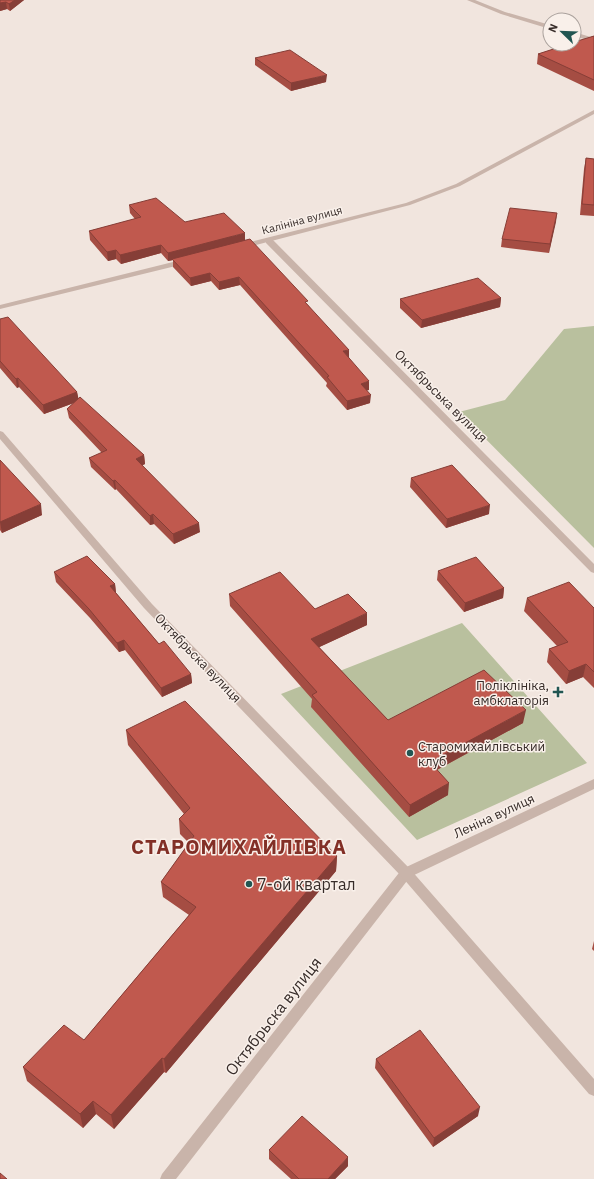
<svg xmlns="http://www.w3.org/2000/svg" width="594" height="1179" font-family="'IBM Plex Sans',sans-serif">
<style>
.green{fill:#b9c09e}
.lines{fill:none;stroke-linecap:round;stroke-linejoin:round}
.minor{fill:#c9b4aa;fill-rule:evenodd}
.tertiary{fill:#c9b4aa;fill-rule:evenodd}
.wall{fill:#a54d43}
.shaded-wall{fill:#863e37}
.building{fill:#c0594e;stroke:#863e37}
.poi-dot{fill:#215652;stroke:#f9f0ea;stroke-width:1.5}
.labels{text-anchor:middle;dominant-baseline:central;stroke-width:3;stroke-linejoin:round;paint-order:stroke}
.far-street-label{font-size:11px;fill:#372c29;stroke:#f9f0ea}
.street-label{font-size:13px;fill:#372c29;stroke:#f9f0ea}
.poi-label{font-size:13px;fill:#372c29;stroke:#f9f0ea;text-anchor:end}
.near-poi-label{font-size:16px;fill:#372c29;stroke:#f9f0ea;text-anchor:start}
.near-street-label{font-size:16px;fill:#372c29;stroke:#f9f0ea}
.near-district-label{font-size:20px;font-weight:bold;letter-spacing:1px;fill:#822f26;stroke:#f9f0ea}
</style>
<rect width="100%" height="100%" fill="#f1e5de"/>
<!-- green -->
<path class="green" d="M594 326V548L459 412 505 400 564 329Z
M462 623 587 763 417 840 281 694Z"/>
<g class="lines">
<!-- minor -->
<path class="minor" d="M467 0H475L505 12 550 25V29L501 14Z
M574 32 594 38V42L574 36Z
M266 239H272L594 564V573L591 572 266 243Z
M594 779V789L410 877 176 1179H160L162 1174 402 869Z"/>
<!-- tertiary -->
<path class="tertiary" d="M594 110V114L460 186 410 205 241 249 237 247 238 245 406 203 456 184Z
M185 259H188V263L0 309V305Z
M0 431 3 432 152 604 410 869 594 1079V1096L589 1094 402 877 144 608 0 439Z"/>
</g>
<!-- wall -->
<path class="wall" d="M0 0H24L10 11 7 9 0 11Z
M594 36V91L537 64 538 54Z
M255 58 326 82 291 91 255 65Z
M586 158 594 159V216L580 215 584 169Z
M129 205 245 240 308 305 349 358 369 390H367L370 403 347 410 326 386 327 383 240 285 219 290 211 281 191 286 173 267V260L168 261 161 253 121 264 116 259 108 261 90 240 89 231 135 219 130 213Z
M557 213 549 253 501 247 502 239Z
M501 298 500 307 421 328 400 308V299Z
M0 319 77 392 78 398 144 455 145 464 142 465 200 532 174 544 154 524 150 525 116 489 115 490 91 467 89 458 102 453 69 418 67 409 74 403 44 414 19 387 17 388 0 368Z
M0 460 42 515 2 533 0 530Z
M411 478 489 514 446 528 410 487Z
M438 571 504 588 503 598 464 612 437 580Z
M54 572 115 584 116 593 159 644 191 674 192 683 162 697 125 650 119 652 90 618 56 582Z
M229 594 315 609 367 625 319 647 388 720 523 723 437 770 448 795 409 817 311 707 312 699 230 606Z
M527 598 594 608V688L583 677 566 684 547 662 549 649 557 646 524 611Z
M126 730 337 856 336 871 166 1073 164 1072 114 1129 96 1114 83 1128 27 1081 23 1067 84 1040 189 915 163 897 161 882 189 843 180 834 179 819 184 814 128 745Z
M594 941V951L592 949Z
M376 1059 478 1116 433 1147 375 1068Z
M269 1150 348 1166 335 1179H291L269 1159Z"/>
<!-- shaded-wall -->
<path class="shaded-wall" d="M15 0H24L10 11 9 4Z
M6 2 7 9 0 11V3Z
M327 75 326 82 291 91V83Z
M557 213 556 222 549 253 550 244Z
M245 233V242L172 259 173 260 168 261V253Z
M161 245V253L121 264 120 255Z
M116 250V259L108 261 107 252Z
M210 273 211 281 191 286 190 278Z
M239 277 240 285 219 290V282Z
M501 298 500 307 421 328 422 320Z
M349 350V358L343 351Z
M18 378 19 387 17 388 16 379Z
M369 381V390L361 392V384Z
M77 392 79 401 44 414 43 405Z
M371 395 370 403 347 410V401Z
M144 455 145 464 137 468 136 459Z
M115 480 116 489 115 490 113 481Z
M41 504 42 515 2 533 0 522Z
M490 505 489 514 446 528 447 519Z
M153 514 154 524 150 525V516Z
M199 523 200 532 174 544 173 534Z
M115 584 116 593 110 586Z
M504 588 503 598 464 612 465 603Z
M367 613V625L311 651V639Z
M124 640 125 650 119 652 117 643Z
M586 664 583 677 566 684 569 671Z
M191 674 192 683 162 697 161 688Z
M526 710 523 723 429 774 430 762Z
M449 783 448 795 409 817 410 805Z
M337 856 336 871 166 1073 164 1059Z
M162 1058 164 1072 114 1129 111 1115Z
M93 1101 96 1114 83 1128 80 1114Z
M480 1107 478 1116 433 1147 434 1138Z
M348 1157V1166L335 1179H328Z"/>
<!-- building -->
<path class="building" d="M0 0H15L9 4 6 2 0 3Z
M594 36V80L538 54 569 44H574V42Z
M290 50 327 75 291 83 255 58Z
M586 158 594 159V205L582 204Z
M156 198 185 222 224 213 245 233 168 253 161 245 120 255 116 250 107 252 89 231 141 217 129 205Z
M510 208 557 213 550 244 502 239Z
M250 239 308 301 305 302 349 350 343 351 369 381 361 384 371 395 347 401 327 377 329 376 239 277 219 282 210 273 190 278 172 259Z
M478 278 501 298 422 320 400 299Z
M8 317 77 392 43 405 18 378 16 379 0 361V319Z
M80 397 144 455 136 459 199 523 173 534 153 514 150 516 115 480 113 481 89 458 107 450 67 409Z
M0 460 41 504 0 522Z
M452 465 490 505 447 519 411 478Z
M87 556 115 584 110 586 159 644 164 641 191 674 161 688 124 640 117 643 89 609 54 572Z
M476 557 504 588 465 603 438 571Z
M280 572 315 609 348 594 367 613 311 639 388 720 484 670 526 710 430 762 449 783 410 805 312 695 317 692 229 594Z
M569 582 594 608V672L586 664 569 671 549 649 568 642 527 598Z
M185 701 337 856 164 1059 162 1058 111 1115 93 1101 80 1114 23 1067 64 1025 84 1040 196 907 161 882 194 836 179 819 190 808 126 730Z
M420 1030 480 1107 434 1138 376 1059Z
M302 1116 348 1157 328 1179H299L269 1150Z
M0 1173 7 1179H0Z"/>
<!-- markers -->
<g class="poi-dot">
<path d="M556 686h4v4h4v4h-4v4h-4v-4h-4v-4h4z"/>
<circle cx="410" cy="753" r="4"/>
<circle cx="249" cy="884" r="4"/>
</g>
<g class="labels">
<!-- far-street labels -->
<g class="far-street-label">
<text transform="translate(302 220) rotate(-15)">Калініна вулиця</text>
</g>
<!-- street labels -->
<g class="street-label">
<text transform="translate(441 396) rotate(45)">Октябрьська вулиця</text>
<text transform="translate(198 658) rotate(46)">Октябрьска вулиця</text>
<text transform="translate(494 816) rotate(-25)">Леніна вулиця</text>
</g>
<!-- poi labels -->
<g class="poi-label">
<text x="549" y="685">Поліклініка,<tspan x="549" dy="15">амбклаторія</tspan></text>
<text x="418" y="746" text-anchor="start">Старомихайлівський<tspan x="418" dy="15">клуб</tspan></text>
</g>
<!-- near-poi labels -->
<g class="near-poi-label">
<text x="257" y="884">7-ой квартал</text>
</g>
<!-- near-street labels -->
<g class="near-street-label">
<text transform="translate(273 1016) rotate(-52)">Октябрьска вулиця</text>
</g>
<!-- near-district labels -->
<g class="near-district-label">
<text x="239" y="846">СТАРОМИХАЙЛІВКА</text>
</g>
</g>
<!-- north arrow -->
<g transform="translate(562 32) rotate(293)"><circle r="19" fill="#f9f0ea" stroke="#aba29d"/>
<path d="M0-3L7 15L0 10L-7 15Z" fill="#215652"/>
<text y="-6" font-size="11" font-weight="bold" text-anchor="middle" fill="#372c29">N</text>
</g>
</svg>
